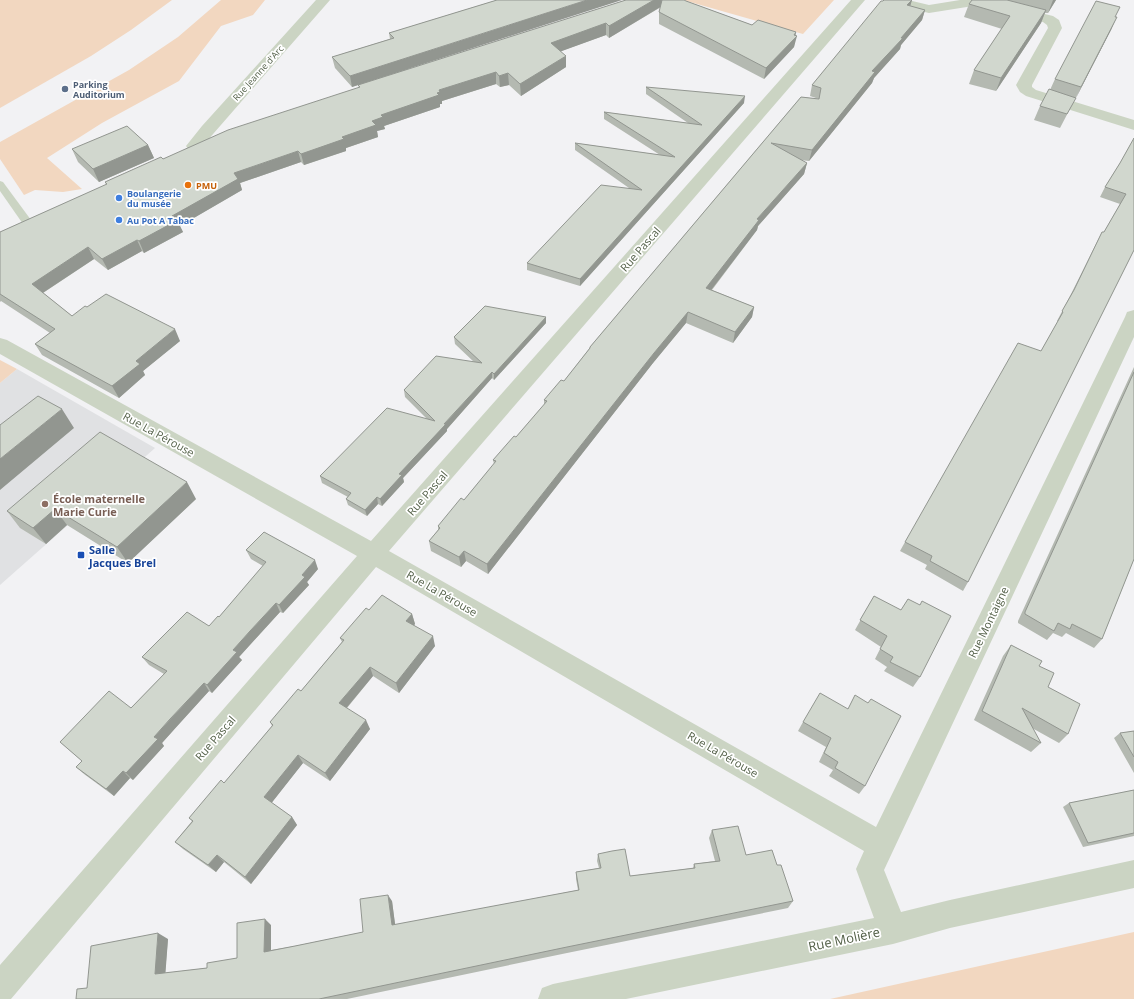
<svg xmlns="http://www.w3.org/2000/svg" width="1134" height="999" font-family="'Open Sans',sans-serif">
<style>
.education{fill:#e0e1e3}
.green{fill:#f2d7c0}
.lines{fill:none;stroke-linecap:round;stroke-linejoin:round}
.lane{fill:#cbd4c3;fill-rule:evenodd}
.street{fill:#cbd4c3;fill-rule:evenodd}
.wall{fill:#b4b9b1}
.shaded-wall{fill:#929690}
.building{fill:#d1d7ce;stroke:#929690}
.service-dot{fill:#5c6f8a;stroke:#fff;stroke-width:1.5}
.food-dot{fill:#e8710a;stroke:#fff;stroke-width:1.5}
.shop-dot{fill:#3f7fe0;stroke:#fff;stroke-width:1.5}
.education-dot{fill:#8d6e63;stroke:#fff;stroke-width:1.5}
.transit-dot{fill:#1a4fb4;stroke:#fff;stroke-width:1.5}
.labels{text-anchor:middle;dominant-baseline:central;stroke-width:3.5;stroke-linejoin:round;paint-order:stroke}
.far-street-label{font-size:9px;fill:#546149;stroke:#fff}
.far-service-label{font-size:9px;font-weight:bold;fill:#4e5e75;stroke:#fff;text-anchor:start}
.far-food-label{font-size:9px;font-weight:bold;fill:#c56008;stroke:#fff;text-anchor:start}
.far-shop-label{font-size:9px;font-weight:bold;fill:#366cbe;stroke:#fff;text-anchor:start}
.street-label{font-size:11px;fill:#546149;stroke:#fff}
.education-label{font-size:11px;font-weight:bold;fill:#785e54;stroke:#fff;text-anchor:start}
.transit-label{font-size:11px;font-weight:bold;fill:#164399;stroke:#fff;text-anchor:start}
.near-street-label{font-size:13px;fill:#546149;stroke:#fff}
</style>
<rect width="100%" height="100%" fill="#f2f2f4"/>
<!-- education -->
<path class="education" d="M17 369 155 448 0 585V383Z"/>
<!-- green -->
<path class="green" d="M0 0H172L131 30 91 56 0 108Z
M221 0H265L253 15 221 26 179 81 102 123 47 158 82 189 63 192 35 190 24 195 0 159V142L129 70 178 37Z
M683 0H834L803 34Z
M0 360 17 369 0 383Z
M1134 932V999H830Z"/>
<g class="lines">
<!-- lane -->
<path class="lane" d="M0 181 3 182 31 220 32 222 31 224H23L0 191Z"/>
<!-- street -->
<path class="street" d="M316 0H330L200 149 194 151 188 149 186 146 202 126Z
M851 0H865L389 551 876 827 1125 317 1127 312 1134 310V337L884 870 901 912 950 900 1134 860V888L950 928 893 944 626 999H538L542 988 553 984 874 918 856 869 864 851 376 567 11 999H0V965L357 556 0 354V338L7 340 371 541Z
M883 0H908L929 5 960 0H988L1053 16 1059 20 1062 28 1032 85V87L1036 90 1134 120V130L1026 96 1020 92 1016 85 1048 28 1047 25 1043 22 983 7 973 6 929 13 885 3Z"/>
</g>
<!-- wall -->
<path class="wall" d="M497 0 407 70 626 0 686 1 752 25 796 32 794 47 764 79 659 24V12L661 7 609 38 606 35 561 51 566 67 521 96 509 85 500 87 496 84 442 101V104H440V107L384 126 385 129 377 131 378 137 346 148V151L304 165 301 162 240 183 242 190 180 226 183 232 144 253 142 251 108 270 94 259 43 293 72 316 180 341 143 371 145 375 119 398 42 355 35 344 50 333 1 301 0 302V232L106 185 105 182 163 159 359 88 358 85 352 87 335 68 332 57 390 39 389 33Z
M912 0 910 6 925 10 922 20 901 45 900 49 874 78 872 83 809 161 800 160 807 163 804 174 758 226 757 230 712 290 754 307 752 317 733 343 686 323 653 363 488 574 466 561 461 567 431 551 429 541 438 530V526L464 500 494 464 493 460 516 437 544 405V400L564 381 589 349 590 347 801 97 819 99 810 96 812 85 883 1Z
M972 0H1056L1048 13H1045L1041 23 996 91 969 84 974 70 1002 29 964 17 969 4Z
M1116 17 1111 30 1060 128 1034 120 1040 106 1050 90 1055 79Z
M646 87 744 103 580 286 527 270V263L629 188 575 150V143L660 155 604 119V112L688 123 646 94Z
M1134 138V250L968 582 963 591 925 569 927 565 900 551 905 542 1041 351 1058 321H1057L1069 298 1102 232H1104L1120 204 1100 197 1105 187 1120 163Z
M148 145 154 158 99 182 78 162 72 149Z
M546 317V323L494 380 492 378 447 429V431L403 478 404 482 382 506 378 504 367 516 348 505 346 499 348 497 322 483 320 476 427 419 405 397 404 390 474 362 455 344 454 337Z
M1134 367V559L1102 639 1094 648 1066 633 1062 637 1053 633 1047 640 1018 623V621Z
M196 499 128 563 67 525 46 544 20 528 7 511Z
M246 550 318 569 307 582 309 585 283 613 280 612 239 657 242 660 212 693 209 691 176 727 162 743 164 746 133 780 130 778 114 796 84 774 76 767 82 761 60 742 131 708 164 674 149 665 142 657 209 626 219 617 263 566 251 559Z
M874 596 920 677 913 687 884 671 887 667 875 659 881 647 855 630Z
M369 610 412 614 415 624 414 625 435 646 399 693 373 676 347 708 370 729 330 781 303 763 271 803 292 817 297 825 251 884 224 862 216 872 183 849 175 842 192 821 189 818 224 783 272 726 270 722 301 691 342 642 340 638Z
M1011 645 1039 666 1068 734 1059 743 1032 728 1041 743 1031 752 974 720 1003 656Z
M855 695 865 786 859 794 829 776 833 770 819 762 826 747 798 731 803 722 848 709Z
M1134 731V773L1114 738 1120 733Z
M1134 790V836L1083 847 1063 807 1069 803Z
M712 830 746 855 777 865 793 901 788 908 567 953 347 999H76L87 988 168 939 165 973 207 968 237 958 271 925V950L295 946 363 932 392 901 395 925 578 890 576 879V872L599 868 597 861 598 854 630 876 693 868 694 864 715 861 709 838Z"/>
<!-- shaded-wall -->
<path class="shaded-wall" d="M587 0H622L352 87 350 76Z
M654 0H663L662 6 609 38V26Z
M912 0 909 10 907 5Z
M1053 0H1056L1048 13Z
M925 10 922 20 901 45 900 49 874 78 872 83 809 161 812 150 872 71Z
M1046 10 1041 23 996 91 1001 78Z
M1117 17 1111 30 1075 100 1081 87Z
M606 23V35L551 55V43Z
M796 32 795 37 797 36 794 47 764 79 766 68Z
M566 56V67L521 96 520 84Z
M496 72V84L442 101V104H440V107L384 126 385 129 377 131 378 137 346 148V151L304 165 301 154 342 137 372 121 381 115 437 93 439 90Z
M508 73 509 85 500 87 499 76Z
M745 96 744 103 580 286V279Z
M148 145 154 158 99 182 93 169Z
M298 151 301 162 240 183 242 190 180 226 183 232 144 253 139 241 172 216 234 173Z
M807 163 804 174 758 226 757 230 705 298 706 288 757 219Z
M137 240 142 251 108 270 102 259Z
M88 247 94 259 38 296 32 284Z
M754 307 752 317 733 343 735 332Z
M688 312 686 323 653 363 488 574 487 564 654 353Z
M546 317V323L494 380V374Z
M175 329 180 341 143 371 145 375 119 398 112 386 136 361Z
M492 372V378L447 429V431L403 478 404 482 382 506 380 499 399 474Z
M62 409 74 428 0 490V459Z
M187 482 196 499 128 563 117 547Z
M377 497 378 504 367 516 365 510Z
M55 509 67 525 46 544 33 528Z
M464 551 466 561 461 567 459 557Z
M315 560 318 569 307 582 309 585 283 613 279 605 302 575Z
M276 603 280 612 239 657 242 660 212 693 207 685 233 650Z
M412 614 415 624 409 631 406 621Z
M433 636 435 646 399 693 396 683Z
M370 667 373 676 343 712 339 703Z
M204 683 209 691 162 743 164 746 133 780 126 773 154 737Z
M366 720 370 729 330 781 325 773Z
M298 755 303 763 270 805 264 797Z
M123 771 130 778 114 796 106 789Z
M292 817 297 825 251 884 245 877Z
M217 855 224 862 216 872 208 865Z
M388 895 392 901 396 931 392 925Z
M265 919 271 925V957L264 952Z
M158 933 168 939 165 979 155 974Z"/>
<!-- building -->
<path class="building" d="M497 0H587L350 76 332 57 394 38 389 33Z
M626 0H654L609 26 606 23 551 43 566 56 520 84 508 73 499 76 496 72 439 90 440 92 437 93 439 95 381 115 383 117 372 121 376 125 342 137 344 139 301 154 298 151 234 173 238 179 172 216 178 220 139 241 137 240 102 259 88 247 32 284 72 316 85 306 87 307 106 294 175 329 136 361 140 364 112 386 35 344 55 329 0 294V232L107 184 105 182 161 157 163 159 228 130 360 87 358 85Z
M662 0H684L686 1 752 25 758 20 796 32 794 35 797 36 766 68 659 12Z
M884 0H912L907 5 925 10 901 38H903L872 71 875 72 812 150 771 143 807 163 757 219 759 220 706 288 754 307 735 332 688 312 654 353 487 564 464 551 459 557 429 541 440 528 438 526 461 498 464 500 496 461 493 460 514 436 516 437 547 401 544 400 561 380 564 381 590 348V347L801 97 819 99 821 88 812 85 881 1H883Z
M972 0H1007L1046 10 1001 78 974 70 1010 16 969 4Z
M1096 1 1120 7 1115 17H1117L1081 87 1055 79Z
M646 87 745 96 580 279 527 263 601 185 642 190 575 143 675 157 604 112 702 125Z
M1049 89 1076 98 1067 114 1040 106Z
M127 126 148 145 93 169 72 149Z
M1134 138V250L968 582 930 561 932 556 905 542 1018 343 1041 351 1063 312 1062 311 1074 290 1102 232H1104L1126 194 1105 187 1120 163Z
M485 306 546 317 494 374 492 372 444 424H446L399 474 402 475 380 499 377 497 365 510 346 499 351 493 320 476 387 408 435 421 404 390 436 356 482 363 454 337Z
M1134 372V559L1102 639 1072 624 1070 629 1058 623 1054 631 1025 614V612Z
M38 396 62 409 0 459V425Z
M100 432 187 482 117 547 55 509 33 528 7 511Z
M264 532 315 560 302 575 305 577 279 605 276 603 250 631 233 650 237 652 207 685 204 683 170 719 154 737 158 739 126 773 123 771 106 789 76 767 82 761 60 742 109 691 131 708 167 671 142 657 187 612 209 626 218 616 219 617 266 562 246 550Z
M382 595 412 614 406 621 433 636 396 683 370 667 339 703 366 720 325 773 298 755 264 797 292 817 245 877 217 855 208 865 175 842 193 821 189 818 221 780 224 783 273 725 270 722 298 689 301 691 344 640 340 638 366 608 369 610Z
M874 596 901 610 908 599 920 605 922 601 951 616 920 677 890 662 893 657 880 649 887 636 860 620Z
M1011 645 1042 661 1039 666 1054 673 1048 687 1080 704 1068 734 1022 708 1041 743 982 711Z
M820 693 848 709 855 695 868 703 871 699 901 716 865 786 835 768 838 762 824 753 831 738 803 722Z
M1134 731V757L1120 733Z
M1134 790V833L1088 843 1069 803Z
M738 826 746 855 772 850 777 865H781L793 901 567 947 319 999H76L77 989 87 988 91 946 158 933 155 974 207 968V963L237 958V923L265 919 264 952 295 946 363 932 360 899 388 895 392 925 579 890 576 872 601 868 598 854 612 851 625 849 630 876 695 868 694 864 720 861 712 830Z"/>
<!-- markers -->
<circle class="service-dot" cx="65" cy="89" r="4"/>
<circle class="food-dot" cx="188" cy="185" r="4"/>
<g class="shop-dot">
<circle cx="119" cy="198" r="4"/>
<circle cx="119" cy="220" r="4"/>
</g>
<circle class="education-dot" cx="45" cy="504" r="4"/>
<rect class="transit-dot" x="77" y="551" width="8" height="8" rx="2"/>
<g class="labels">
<!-- far-street labels -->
<g class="far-street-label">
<text transform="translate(258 73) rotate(-48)">Rue Jeanne d'Arc</text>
</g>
<!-- far-service labels -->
<g class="far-service-label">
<text x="73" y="84">Parking<tspan x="73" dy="10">Auditorium</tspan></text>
</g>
<!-- far-food labels -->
<g class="far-food-label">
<text x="196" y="185">PMU</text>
</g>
<!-- far-shop labels -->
<g class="far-shop-label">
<text x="127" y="193">Boulangerie<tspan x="127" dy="10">du musée</tspan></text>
<text x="127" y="220">Au Pot A Tabac</text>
</g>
<!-- street labels -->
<g class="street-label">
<text transform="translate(640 249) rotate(-49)">Rue Pascal</text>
<text transform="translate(159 434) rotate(29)">Rue La Pérouse</text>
<text transform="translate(427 493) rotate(-49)">Rue Pascal</text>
<text transform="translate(442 593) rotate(30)">Rue La Pérouse</text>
<text transform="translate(988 622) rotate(-64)">Rue Montaigne</text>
<text transform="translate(215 738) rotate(-49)">Rue Pascal</text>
<text transform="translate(723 754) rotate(30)">Rue La Pérouse</text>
</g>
<!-- education labels -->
<g class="education-label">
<text x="53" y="498">École maternelle<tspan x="53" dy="13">Marie Curie</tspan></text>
</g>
<!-- transit labels -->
<g class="transit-label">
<text x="89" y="549">Salle<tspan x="89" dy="13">Jacques Brel</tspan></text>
</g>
<!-- near-street labels -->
<g class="near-street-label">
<text transform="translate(844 939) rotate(-12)">Rue Molière</text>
</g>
</g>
</svg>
